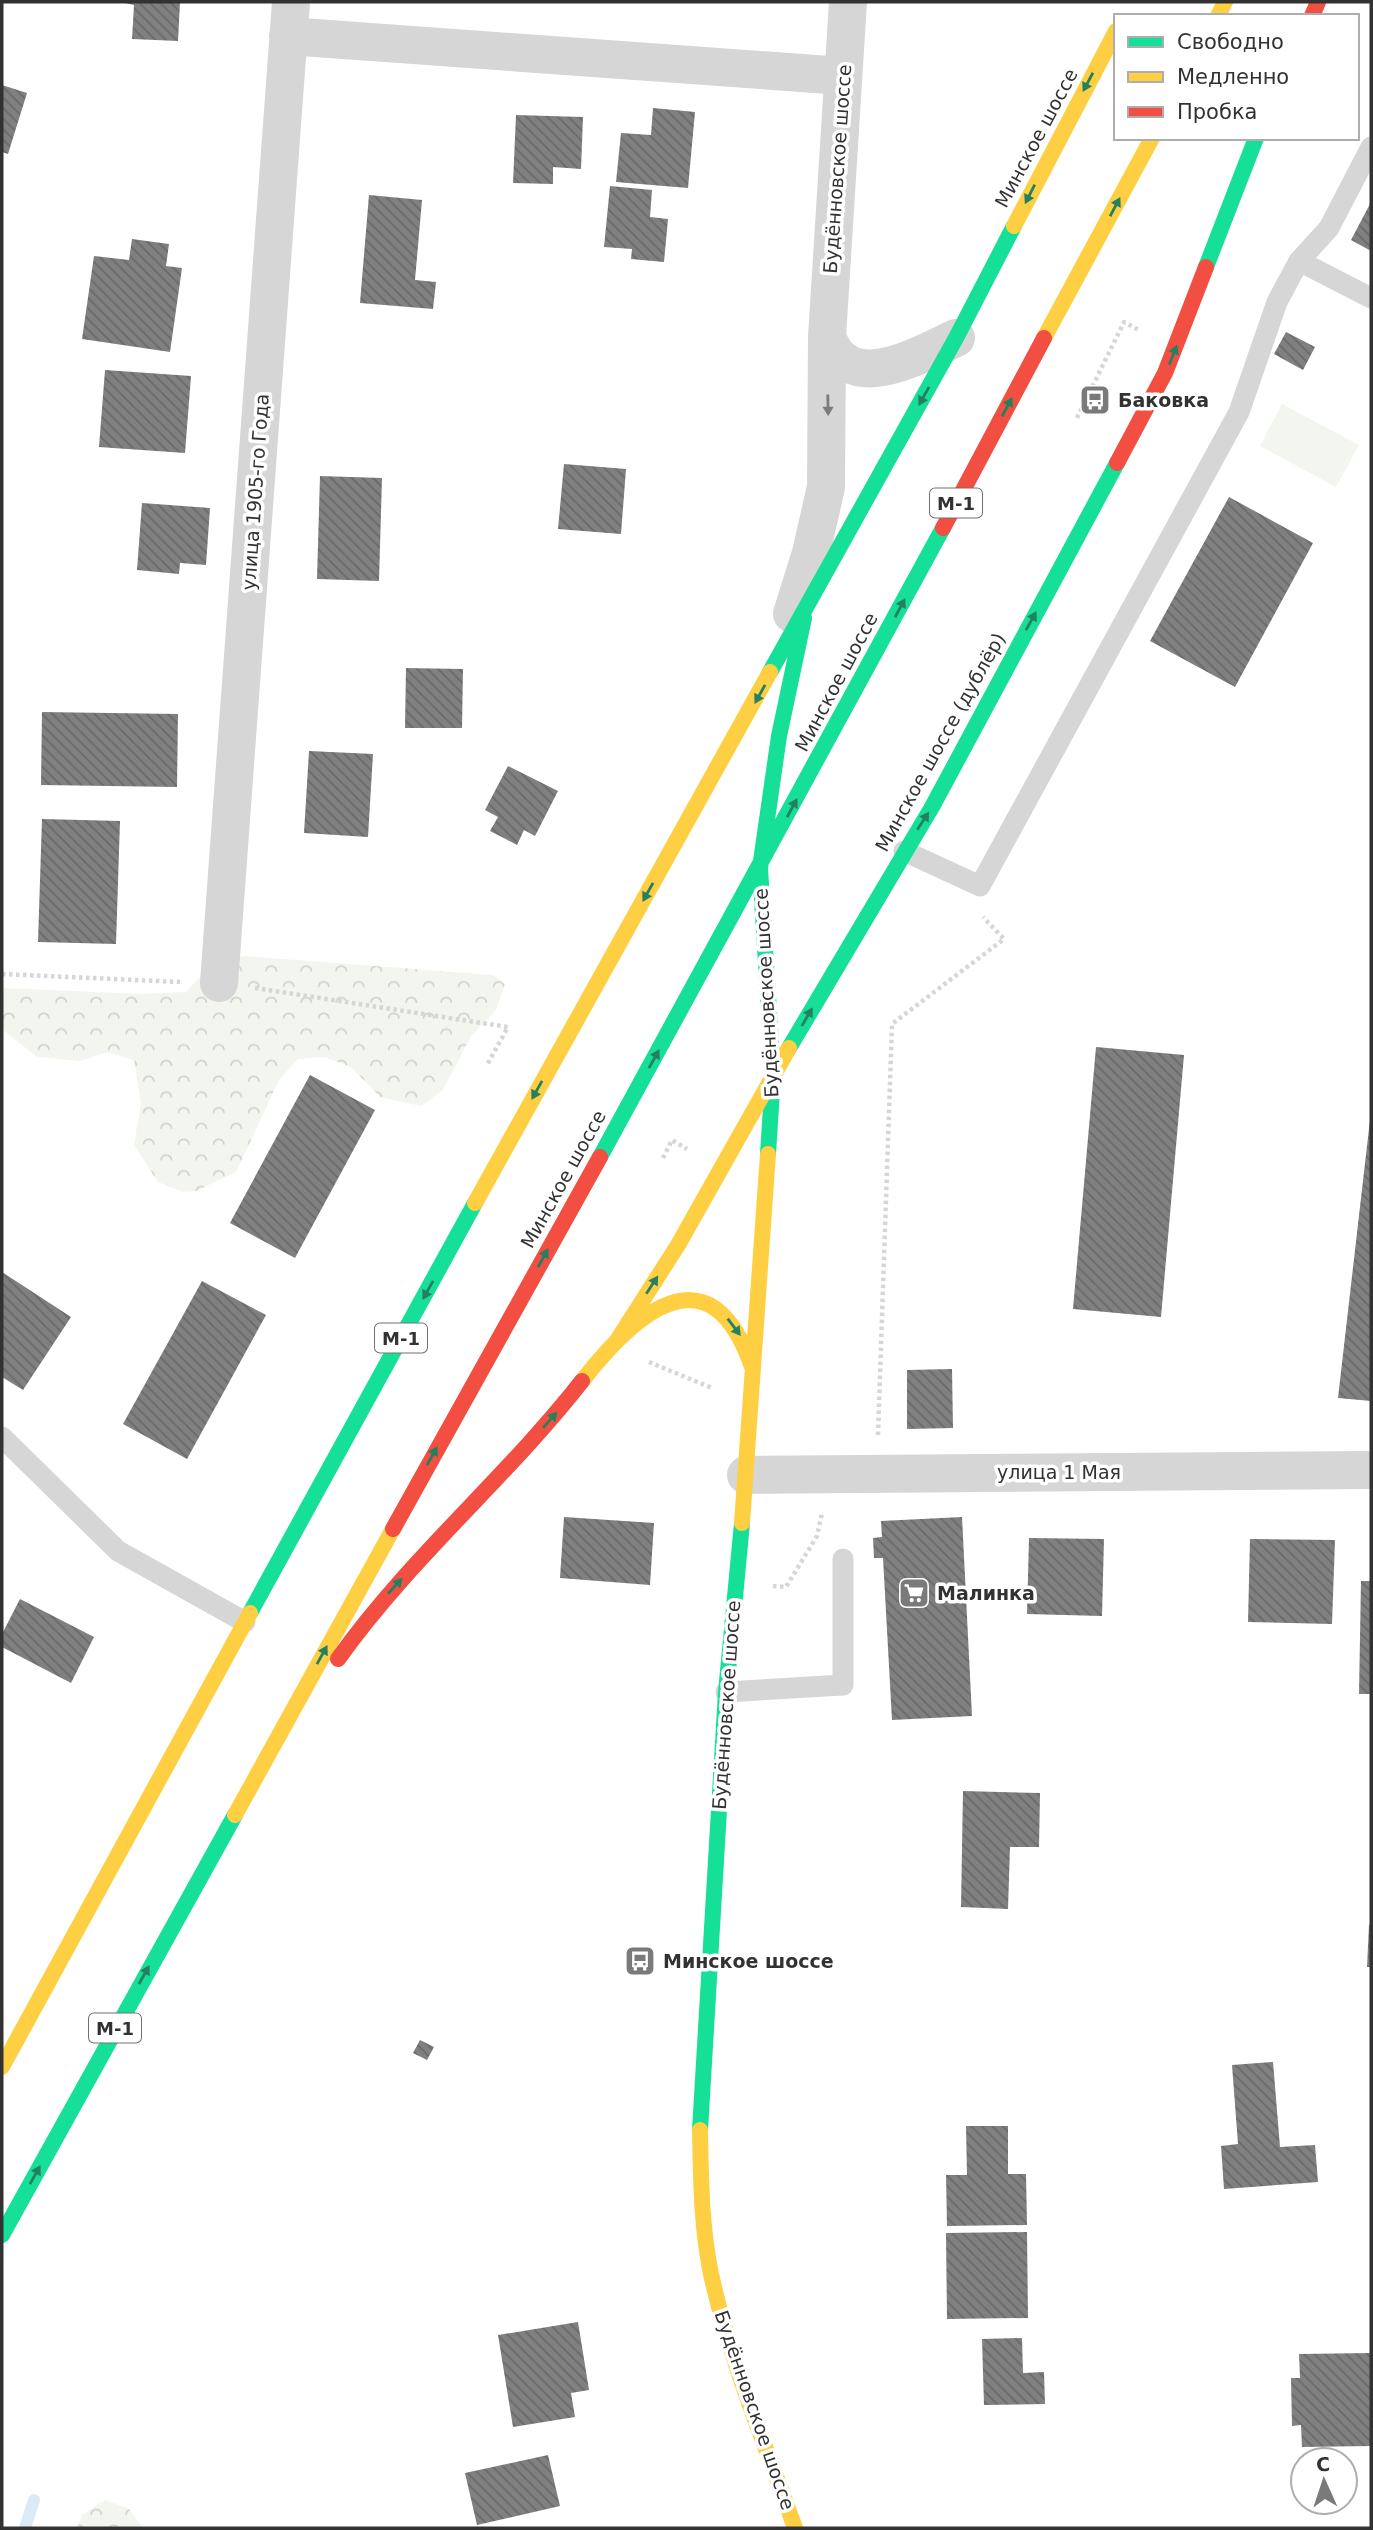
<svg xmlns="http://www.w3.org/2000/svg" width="1373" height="2530" font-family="'DejaVu Sans',sans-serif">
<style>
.forest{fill:url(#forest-crowns)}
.park{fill:#f2f6ee}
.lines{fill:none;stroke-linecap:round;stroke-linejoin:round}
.stream{stroke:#dbeaf4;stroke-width:12}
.building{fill:url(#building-back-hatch)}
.path{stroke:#d6d6d6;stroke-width:4.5;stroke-dasharray:3.5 3.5;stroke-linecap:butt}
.lane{stroke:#d6d6d6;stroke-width:21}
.street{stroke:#d6d6d6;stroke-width:38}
.fast{stroke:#16e098;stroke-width:16}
.slow{stroke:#ffcf43;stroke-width:16}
.jam{stroke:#f24e42;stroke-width:16}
.oneway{fill:#258060}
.oneway2{fill:#7c7c7c}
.labels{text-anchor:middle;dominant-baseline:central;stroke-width:7;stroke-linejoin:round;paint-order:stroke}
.shield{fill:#fff;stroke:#707070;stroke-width:2}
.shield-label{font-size:18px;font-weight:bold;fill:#323232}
.street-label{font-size:19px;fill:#323232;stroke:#fff}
.poi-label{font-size:19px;font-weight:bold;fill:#323232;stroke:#fff;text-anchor:start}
</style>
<defs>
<pattern id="forest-crowns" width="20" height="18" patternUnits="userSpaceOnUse" patternTransform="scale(1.75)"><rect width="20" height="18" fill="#f2f6ee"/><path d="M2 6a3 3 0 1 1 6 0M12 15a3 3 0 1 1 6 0" fill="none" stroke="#d0d3cd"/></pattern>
<pattern id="building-back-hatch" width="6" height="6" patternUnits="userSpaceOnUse" patternTransform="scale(1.75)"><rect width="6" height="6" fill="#808080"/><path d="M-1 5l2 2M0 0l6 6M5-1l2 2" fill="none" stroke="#696969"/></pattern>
</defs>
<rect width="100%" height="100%" fill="#fff"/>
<!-- forest -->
<path class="forest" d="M245 956 493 975 505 984 496 1010 471 1036 443 1090 421 1106 380 1097 351 1067 325 1057 298 1059 279 1080 236 1172 196 1191 183 1192 158 1182 134 1145 141 1104 134 1060 107 1052 80 1061 37 1057 2 1029V988L142 994 186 992 215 961Z
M105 2500 129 2509 143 2528H77L82 2515Z"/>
<!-- park -->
<path class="park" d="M1282 404 1359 445 1336 487 1260 446Z"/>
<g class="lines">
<!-- stream -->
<path class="stream" d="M25 2528 34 2500"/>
</g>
<!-- building -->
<path class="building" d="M121 2H180L178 41 132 39 134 5Z
M2 85 27 93 8 154 2 152Z
M653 108 695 112 688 188 616 182 621 133 651 135Z
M516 115 583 117 581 169 553 167V184L513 183Z
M610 186 652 190 650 217 668 219 664 262 631 259 632 249 604 247Z
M369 195 422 200 415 280 436 282 433 309 360 303Z
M1371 202V251L1351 240Z
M132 239 169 244 166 266 182 268 170 352 82 339 94 256 129 260Z
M1286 332 1315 347 1303 370 1274 354Z
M105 370 191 376 185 453 99 447Z
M564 464 626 469 621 534 558 529Z
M320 476 382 478 379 581 317 579Z
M1229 497 1313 543 1235 687 1150 641Z
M142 503 210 508 206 565 180 563 179 574 137 570Z
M406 668 463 669 462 728H405Z
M42 712 178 714 177 787 41 785Z
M309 751 373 754 368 837 304 833Z
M508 766 558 791 535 836 524 830 517 845 490 831 498 817 485 810Z
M42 819 120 821 116 944 38 942Z
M1096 1047 1184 1055 1161 1317 1073 1309Z
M310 1075 375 1110 295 1258 230 1223Z
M1370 1120H1371V1401L1338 1398Z
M2 1272 71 1317 23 1390 2 1377Z
M202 1281 266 1315 187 1459 123 1424Z
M952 1369 953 1428 907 1429V1370Z
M564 1517 654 1523 650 1585 560 1578Z
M962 1517 972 1716 892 1720 883 1558H874L873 1538 882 1537 881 1521Z
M1029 1538 1104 1539 1102 1616 1027 1614Z
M1250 1539 1335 1540 1332 1624 1248 1622Z
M1361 1581H1371V1694H1359Z
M20 1599 94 1637 71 1683 2 1647V1634Z
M963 1791 1040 1793 1039 1847H1010L1008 1909 961 1907Z
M1369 1925H1371V1967H1367Z
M420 2040 434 2047 427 2060 413 2053Z
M1273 2062 1280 2147 1315 2145 1318 2182 1224 2189 1221 2146 1238 2144 1232 2065Z
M966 2126H1008V2174H1026L1027 2225 947 2226 946 2175H967Z
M1027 2232 1028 2318 947 2319 946 2233Z
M578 2322 589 2390 571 2393 575 2417 513 2427 498 2335Z
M1022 2338 1023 2373 1044 2372 1045 2404 984 2405 982 2339Z
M1371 2353V2446L1302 2447 1301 2425 1292 2426 1291 2378H1300L1299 2354Z
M548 2455 560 2506 477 2525 465 2473Z"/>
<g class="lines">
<!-- path -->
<path class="path" d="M1077 418 1124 322 1141 331
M2 974 180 982
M255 988 508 1027 487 1065
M663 1158 672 1140 687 1149
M649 1362 712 1388
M878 1435 892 1024 1004 939 983 917
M773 1586 786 1587 817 1536 822 1513"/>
<!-- lane -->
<path class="lane" d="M1299 261 1371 298
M904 851 980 886 1239 412 1277 302 1299 261 1329 228 1371 147
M2 1437 118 1551 245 1622
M726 1692 843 1685V1559"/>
<!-- street -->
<path class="street" d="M288 36 843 76
M827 337C849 397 917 356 956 338
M792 614 811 553 826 487 827 337 848 2
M219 983 291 2
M746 1475 1371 1470"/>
<!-- fast -->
<path class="fast" d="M1206 267 1256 138
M770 672 956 338 1014 226
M789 1048 932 807 1117 463
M768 1154 773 1075 760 868 779 736 804 618
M600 1157 943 528
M250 1613 475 1203
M700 2130 726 1692 742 1523
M2 2235 235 1815"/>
<!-- slow -->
<path class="slow" d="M1218 16 1225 2
M1014 226 1116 31
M1044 338 1152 138
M475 1203 770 672
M616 1342 678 1245 789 1048
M582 1381C635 1313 710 1246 752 1367
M742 1523 768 1154
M235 1815 393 1529
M2 2067 250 1613
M700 2130C701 2178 701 2226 711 2274 730 2361 765 2444 795 2528"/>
<!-- jam -->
<path class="jam" d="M1312 16 1318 2
M1117 463 1165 373 1206 267
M943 528 1044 338
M393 1529 600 1157
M338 1659C410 1558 506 1478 582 1381"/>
</g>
<!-- one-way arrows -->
<defs><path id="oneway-solid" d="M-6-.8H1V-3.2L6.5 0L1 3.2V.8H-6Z" transform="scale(1.75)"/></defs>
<g class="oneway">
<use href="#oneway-solid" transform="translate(1088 82) rotate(118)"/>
<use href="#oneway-solid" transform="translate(1030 194) rotate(117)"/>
<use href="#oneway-solid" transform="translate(1115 207) rotate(-62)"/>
<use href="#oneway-solid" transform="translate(1173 355) rotate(-68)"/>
<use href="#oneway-solid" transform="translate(924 396) rotate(119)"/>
<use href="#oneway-solid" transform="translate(1007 407) rotate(-62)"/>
<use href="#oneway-solid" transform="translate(900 608) rotate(-62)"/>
<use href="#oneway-solid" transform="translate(1031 621) rotate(-61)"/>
<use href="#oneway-solid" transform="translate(760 694) rotate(119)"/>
<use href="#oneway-solid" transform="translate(792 808) rotate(-62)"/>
<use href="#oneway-solid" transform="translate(923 821) rotate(-57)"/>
<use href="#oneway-solid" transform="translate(648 892) rotate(119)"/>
<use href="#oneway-solid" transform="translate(807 1017) rotate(-60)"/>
<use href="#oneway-solid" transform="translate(654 1059) rotate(-61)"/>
<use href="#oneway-solid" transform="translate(537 1090) rotate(119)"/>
<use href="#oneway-solid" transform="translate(543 1258) rotate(-61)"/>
<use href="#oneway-solid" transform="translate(652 1285) rotate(-57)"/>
<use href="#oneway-solid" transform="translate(428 1290) rotate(119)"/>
<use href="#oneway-solid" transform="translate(734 1327) rotate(53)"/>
<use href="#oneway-solid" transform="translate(550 1420) rotate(-49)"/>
<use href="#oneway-solid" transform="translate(432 1456) rotate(-61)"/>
<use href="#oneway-solid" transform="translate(395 1586) rotate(-47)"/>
<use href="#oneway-solid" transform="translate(322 1655) rotate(-61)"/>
<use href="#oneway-solid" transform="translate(144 1975) rotate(-61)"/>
<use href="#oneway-solid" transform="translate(35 2175) rotate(-61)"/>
</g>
<use class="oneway2" href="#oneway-solid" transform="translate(828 405) rotate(89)"/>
<!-- icons -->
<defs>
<g id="bus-square" transform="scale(1.575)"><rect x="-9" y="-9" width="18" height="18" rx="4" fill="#7a7a7a" stroke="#fff"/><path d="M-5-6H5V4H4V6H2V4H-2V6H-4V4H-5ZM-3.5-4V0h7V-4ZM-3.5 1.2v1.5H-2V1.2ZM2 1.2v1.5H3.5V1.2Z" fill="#fff"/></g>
<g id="supermarket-square" transform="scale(1.575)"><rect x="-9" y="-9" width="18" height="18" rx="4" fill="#7a7a7a" stroke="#fff"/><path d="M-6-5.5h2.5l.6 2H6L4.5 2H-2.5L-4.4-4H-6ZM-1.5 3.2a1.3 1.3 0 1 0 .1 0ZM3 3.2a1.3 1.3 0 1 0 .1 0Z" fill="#fff"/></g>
</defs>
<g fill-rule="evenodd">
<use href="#bus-square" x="1095" y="400"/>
<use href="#supermarket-square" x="914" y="1593"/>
<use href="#bus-square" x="640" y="1961"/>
</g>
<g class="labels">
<!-- shield labels -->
<g class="shield">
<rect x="930" y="488.5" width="52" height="29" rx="5"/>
<rect x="375" y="1323.5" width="52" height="29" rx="5"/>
<rect x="89" y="2013.5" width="52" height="29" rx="5"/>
</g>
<g class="shield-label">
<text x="956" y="503">М-1</text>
<text x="401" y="1338">М-1</text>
<text x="115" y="2028">М-1</text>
</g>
<!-- street labels -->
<g class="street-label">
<text transform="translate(1036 138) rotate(-62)">Минское шоссе</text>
<text transform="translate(837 169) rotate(-86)">Будённовское шоссе</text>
<text transform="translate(255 492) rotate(-86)">улица 1905-го Года</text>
<text transform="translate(836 682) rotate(-62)">Минское шоссе</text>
<text transform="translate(940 742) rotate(-61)">Минское шоссе (дублёр)</text>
<text transform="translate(766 993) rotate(-93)">Будённовское шоссе</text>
<text transform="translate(563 1179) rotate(-61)">Минское шоссе</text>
<text x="1059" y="1472">улица 1 Мая</text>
<text transform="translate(726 1705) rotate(-86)">Будённовское шоссе</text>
<text transform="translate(755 2410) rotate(71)">Будённовское шоссе</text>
</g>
<!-- poi labels -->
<g class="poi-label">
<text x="1118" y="400">Баковка</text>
<text x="937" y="1593">Малинка</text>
<text x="663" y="1961">Минское шоссе</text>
</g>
</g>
<!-- border -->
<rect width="1373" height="2530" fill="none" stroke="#323232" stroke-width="7"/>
<!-- legend -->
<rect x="1114" y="14" width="245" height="126" fill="#ffffff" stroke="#adadad" stroke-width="2"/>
<rect x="1128" y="37" width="35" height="10" fill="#16e098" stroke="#adadad" stroke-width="2"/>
<text x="1177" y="49" font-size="21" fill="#323232">Свободно</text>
<rect x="1128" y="72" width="35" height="10" fill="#ffcf43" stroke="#adadad" stroke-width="2"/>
<text x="1177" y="84" font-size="21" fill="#323232">Медленно</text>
<rect x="1128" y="107" width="35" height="10" fill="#f24e42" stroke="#adadad" stroke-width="2"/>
<text x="1177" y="119" font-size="21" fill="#323232">Пробка</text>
<!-- north arrow -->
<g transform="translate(1324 2481) rotate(357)"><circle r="33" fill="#ffffff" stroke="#adadad" stroke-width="2"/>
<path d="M0-5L12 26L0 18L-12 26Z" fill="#7a7a7a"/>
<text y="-10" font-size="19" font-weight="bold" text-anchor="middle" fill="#323232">С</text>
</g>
</svg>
